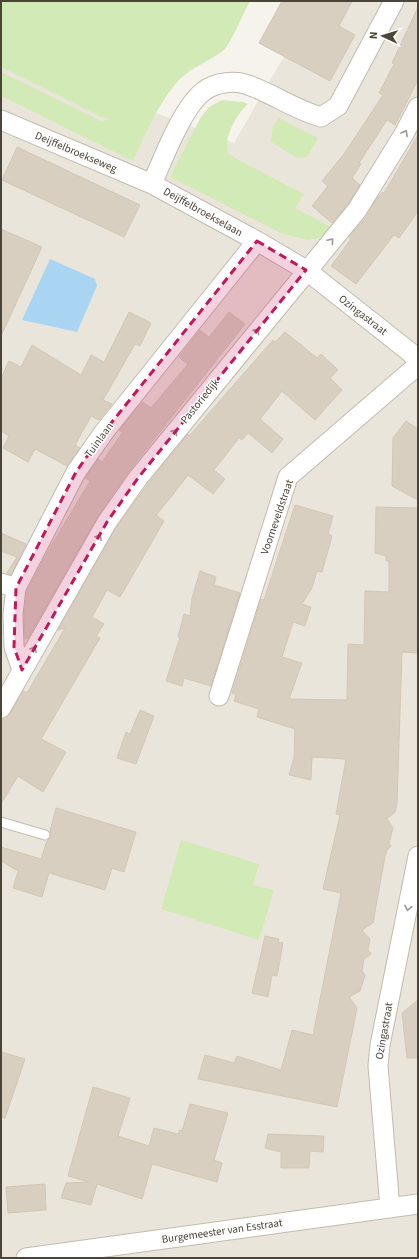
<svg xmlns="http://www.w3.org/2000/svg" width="419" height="1259" font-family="'Source Sans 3',sans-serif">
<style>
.residential{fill:#eae5da}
.green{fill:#d2eab5}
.water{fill:#a9d4f2}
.building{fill:#d8cfc1;stroke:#d3c7b4}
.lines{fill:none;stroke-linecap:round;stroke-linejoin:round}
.lane-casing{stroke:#c2bbae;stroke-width:11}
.street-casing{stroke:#c2bbae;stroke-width:21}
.lane{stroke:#fff;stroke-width:9}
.street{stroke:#fff;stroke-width:19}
.oneway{stroke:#9c9892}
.marked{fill:#c2185b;fill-opacity:0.2;stroke:#c2185b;stroke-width:3;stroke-dasharray:8 5;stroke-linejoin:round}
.labels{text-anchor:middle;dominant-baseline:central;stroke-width:3;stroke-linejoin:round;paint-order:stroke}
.street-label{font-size:11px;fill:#4b4439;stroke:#fff}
</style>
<rect width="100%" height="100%" fill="#f6f3ec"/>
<!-- residential -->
<path class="residential" d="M316 1H418V1258H1V53L234 143Z"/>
<!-- green -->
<path class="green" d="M1 1H250C244 12 231 43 224 50 211 61 193 66 180 79 159 101 146 133 133 161L1 96V72L101 121 111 119 101 117 1 67Z
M222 100 243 102 248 104C237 113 223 138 228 153L235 158 304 194 295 208 333 228 319 238 308 240 283 234 170 177 201 117 209 107Z
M279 118 318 138 307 157 297 158 271 142 273 126Z
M181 840 259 864 253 885 274 890 259 940 161 909Z"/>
<!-- water -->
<path class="water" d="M50 259 95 279 97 286 77 332 22 320Z"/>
<!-- building -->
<path class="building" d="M282 1H352L339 26 355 35 330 81 259 43Z
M418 7V80L395 125 387 120 359 163 361 164 352 178 360 185 348 204 332 223 312 206 328 186 322 181 344 154 383 95 379 93 394 64 392 63Z
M418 135V211L399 238 394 235 356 284 331 266 351 239 349 237 366 217 377 198 383 192 384 193Z
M17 147 140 205 124 237 2 180Z
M1 229 42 247 1 336Z
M129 312 151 323 140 346 135 344 103 400 112 404 99 420 91 416 75 445 80 448 67 466 35 449 28 462 3 448 9 436 1 431V378L9 361 21 367 32 345 81 375 91 355 104 362Z
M229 312 245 324 129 471 98 516 28 638 25 639 24 614 27 591 47 553 90 481 85 478 98 459 102 462 123 432 119 430 142 402 151 408 188 364 179 357 200 330 209 337Z
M285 332 317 358 321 354 338 370 330 378 342 390 315 420 282 391 260 419 283 439 272 453 248 433 242 440 239 438 214 470 225 479 213 494 188 475 171 497 156 515 164 521 120 597 107 590 92 617 104 624 96 636 100 638 41 739 66 752 43 792 18 776 1 804V719L10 714 23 691 27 693 65 628 58 630 116 528 147 485 188 434 189 436 273 340 275 342Z
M406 421 418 429V500L392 486 393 438Z
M295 505 333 516 328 534 332 536 322 572 317 571 312 588 302 604 311 607 305 626 293 622 282 657 302 663 289 699 347 700 348 644 364 645 365 591 389 592V561H386V556L375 553 376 507 418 508 417 653 402 652 397 803 395 812 387 819 393 828 389 843 391 846 387 850 385 856 373 923 362 930 370 939 368 950 371 954 364 959 362 971 365 975 360 991 349 997 357 1008 337 1107 198 1079 205 1055 234 1063 237 1056 281 1070 292 1030 313 1035 341 893 323 889 340 815 336 814 346 759 312 757 311 780 289 775 294 758 295 729 257 717 259 709 234 701 236 694 232 693 261 599 264 600Z
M1 533 26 544 11 575 7 573 17 557 1 551Z
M200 571 216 577 214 585 240 593 211 686 184 678 182 686 166 681 180 637H178L184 614 190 616 192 598Z
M140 710 154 716 136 764 117 758 126 732 130 734Z
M56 808 136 832 124 872 112 868 105 890 49 873 42 897 13 888 18 871 1 861V847L41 859 47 841 51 836 50 831Z
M265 936 279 939 278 942 283 943 277 976 272 975 268 997 252 993Z
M418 1000V1058H407L402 1013Z
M1 1052 25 1059 5 1118 1 1117Z
M93 1087 130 1098 118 1136 149 1146 154 1128 178 1134 180 1130 182 1131 190 1104 228 1113 214 1160 222 1163 217 1182 152 1164 142 1199 97 1184 91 1205 61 1198 66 1183 89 1182 68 1176Z
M268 1134 324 1136 323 1152 310 1151 309 1168H281V1152L265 1148Z
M45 1184 46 1210 8 1213 6 1187Z"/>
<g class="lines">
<!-- lane casing -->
<g class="lane-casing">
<path id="lane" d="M1 822 45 835"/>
</g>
<!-- street casing -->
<g class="street-casing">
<path id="street" d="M394 1 338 106 321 117C293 109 274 94 248 85 235 80 216 82 204 91 183 106 163 159 152 184L257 241 306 270 411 353 418 362
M1 120 152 184
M1 583 16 588
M22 670 14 647 13 614 16 588 76 472 104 432 257 241
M219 696 288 477 418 365
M1 708 107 522 138 478 357 210 404 134 418 107
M390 1208 378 1066 380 1045 418 856
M26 1258 418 1204"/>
</g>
<!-- lane -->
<use href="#lane" class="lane"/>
<!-- street -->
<use href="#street" class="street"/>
</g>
<!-- one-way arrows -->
<defs><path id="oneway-chevron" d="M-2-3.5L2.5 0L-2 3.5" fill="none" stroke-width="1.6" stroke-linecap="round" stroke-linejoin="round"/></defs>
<g class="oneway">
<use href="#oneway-chevron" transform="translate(405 133) rotate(-61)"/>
<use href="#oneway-chevron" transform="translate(331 241) rotate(-50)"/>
<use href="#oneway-chevron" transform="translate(257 331) rotate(-51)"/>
<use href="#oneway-chevron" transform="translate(175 432) rotate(-51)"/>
<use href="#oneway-chevron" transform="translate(99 537) rotate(-60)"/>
<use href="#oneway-chevron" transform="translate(34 649) rotate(-60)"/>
<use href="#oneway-chevron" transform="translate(408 908) rotate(101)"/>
</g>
<!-- marked area -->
<path class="marked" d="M257 241 306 270 138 478 107 522 22 670 14 647 16 588 76 472 104 432Z"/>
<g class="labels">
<!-- street labels -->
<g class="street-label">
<text transform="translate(76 152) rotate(23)">Deijffelbroekseweg</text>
<text transform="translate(203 212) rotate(29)">Deijffelbroekselaan</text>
<text transform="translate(363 315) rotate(38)">Ozingastraat</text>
<text transform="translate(200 401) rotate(-51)">Pastoriedijk</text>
<text transform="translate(99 440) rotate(-54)">Tuinlaan</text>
<text transform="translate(277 517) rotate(-71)">Voorneveldstraat</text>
<text transform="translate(384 1031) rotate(-80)">Ozingastraat</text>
<text transform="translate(222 1231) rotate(-8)">Burgemeester van Esstraat</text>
</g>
</g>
<!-- border -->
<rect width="419" height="1259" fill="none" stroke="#4b4439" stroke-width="4"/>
<!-- north arrow -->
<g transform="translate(383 36) rotate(274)" stroke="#ffffff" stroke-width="3" paint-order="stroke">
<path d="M0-3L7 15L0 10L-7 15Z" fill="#4b4439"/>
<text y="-6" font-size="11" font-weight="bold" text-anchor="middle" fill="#4b4439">N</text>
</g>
</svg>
